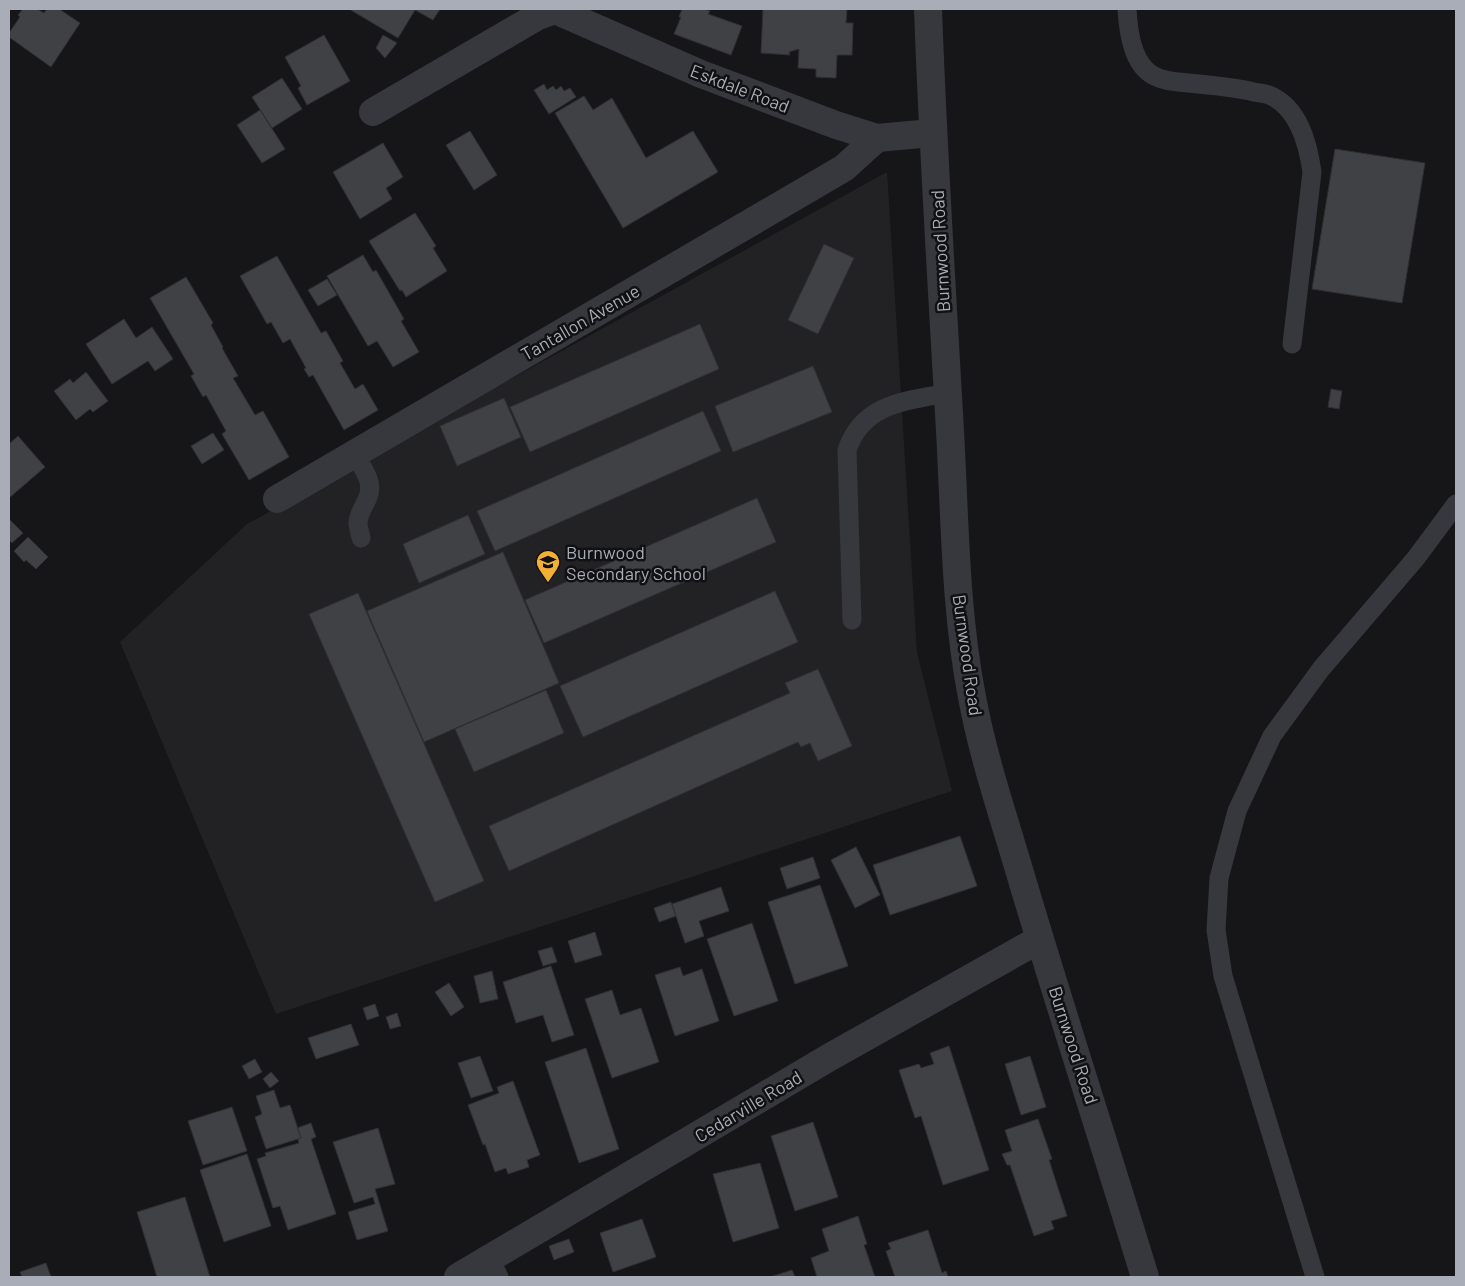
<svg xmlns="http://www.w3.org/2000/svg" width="1465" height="1286" font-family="Barlow,sans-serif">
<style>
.built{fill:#222225}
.building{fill:#404145;stroke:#303034}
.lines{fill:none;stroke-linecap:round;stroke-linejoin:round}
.service{stroke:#37383d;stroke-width:19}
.minor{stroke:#37383d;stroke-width:28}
.labels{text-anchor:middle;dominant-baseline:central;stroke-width:5;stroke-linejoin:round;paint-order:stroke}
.street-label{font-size:18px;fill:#a8adb8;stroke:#111113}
.poi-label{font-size:18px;fill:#a8adb8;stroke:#111113;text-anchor:start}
</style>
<rect width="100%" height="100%" fill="#161618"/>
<!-- built -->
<path class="built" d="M887 172 917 653 952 791 276 1014 120 642 247 524Z"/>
<!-- building -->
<path class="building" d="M23 9H37L44 13 47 9H59L80 23 51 67 9 37V33L20 17 18 15Z
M349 9H440L433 20 415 10 398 38Z
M682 9H704L710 11 708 14 742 26 731 55 674 34 681 17H679Z
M763 9H847L846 23H853L852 55H837L836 78 816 77V69L798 68 799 49 789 52 790 55 761 53Z
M324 35 350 81 307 105 298 88 301 86 285 57Z
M383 35 397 43 385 58 376 48Z
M282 78 302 109 272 128 252 97Z
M544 84 547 90 553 86 556 90 561 86 564 91 570 88 576 97 549 114 534 90Z
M584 96 593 110 612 98 646 158 693 131 718 172 623 228 555 113Z
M260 110 285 149 262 163 237 125Z
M470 131 497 175 474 190 446 145Z
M383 143 403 177 386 188 392 199 360 219 333 172Z
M1335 149 1425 163 1402 303 1312 289Z
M415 213 436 246 433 248 447 271 406 297 402 290 400 291 369 241Z
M824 244 854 258 818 334 788 320Z
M363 255 373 272 376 270 404 319 401 321 419 352 393 367 377 341 368 346 327 276Z
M277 256 321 333 326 331 343 361 340 363 355 389 363 384 378 410 344 430 313 375 309 377 304 369 306 368 290 339 283 343 271 322 267 324 240 276Z
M186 277 213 323 211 325 223 347 222 348 238 376 233 378 255 415 263 411 289 457 249 480 222 434 226 431 206 395 203 397 191 376 194 374 150 298Z
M327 279 337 295 318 306 308 290Z
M124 319 136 338 152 327 173 359 155 371 148 361 112 384 86 344Z
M700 324 719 369 530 452 510 407Z
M813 366 832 412 733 452 715 406Z
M86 372 108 401 93 412 90 409 76 420 54 391 70 379 73 383Z
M1331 389 1342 391 1339 409 1328 407Z
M504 398 521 437 457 466 440 426Z
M703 411 721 451 495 551 477 511Z
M213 433 224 450 202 464 191 446Z
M18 436 45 467 9 498V444Z
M757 498 776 542 544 643 525 600Z
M468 515 485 554 419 583 403 544Z
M9 519 23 533 12 543 9 540Z
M28 537 48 557 36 569 26 560 24 562 14 551Z
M503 552 559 683 424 742 367 611Z
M775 591 798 642 583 737 560 686Z
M358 593 484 881 435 902 309 614Z
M818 669 852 746 818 761 810 743 801 747 798 742 509 871 489 826 790 693 785 683Z
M546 690 564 733 474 772 455 729Z
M960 836 977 886 890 915 873 865Z
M856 847 880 895 855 908 831 860Z
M813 857 820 878 787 889 780 868Z
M820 885 848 966 795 984 768 902Z
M721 887 729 911 699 921 704 936 685 943 672 904Z
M671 902 676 916 659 922 654 908Z
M752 923 778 1001 734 1016 707 939Z
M595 932 602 955 575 963 568 941Z
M552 947 557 962 543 966 538 951Z
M551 966 574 1035 552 1042 543 1015 516 1023 503 982Z
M680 967 683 976 702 969 719 1021 675 1036 655 975Z
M492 971 498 999 480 1003 474 976Z
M449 983 464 1007 451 1016 435 992Z
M612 990 620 1015 641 1008 659 1062 612 1078 585 999Z
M375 1004 379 1016 367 1020 363 1008Z
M397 1013 401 1026 390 1029 386 1017Z
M351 1024 359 1045 316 1059 308 1038Z
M949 1046 989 1170 943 1185 921 1116 915 1118 899 1070 919 1064 921 1068 934 1064 930 1053Z
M586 1048 619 1149 579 1163 545 1062Z
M480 1056 493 1091 471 1098 458 1063Z
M1030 1056 1046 1107 1021 1115 1005 1064Z
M255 1059 262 1072 249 1079 242 1066Z
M271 1072 279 1081 270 1088 263 1079Z
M513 1081 540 1155 527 1160 529 1167 508 1174 506 1168 495 1172 485 1144 483 1145 468 1105 499 1093 497 1087Z
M274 1090 280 1108 290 1105 301 1138 266 1149 255 1117 262 1114 256 1096Z
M232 1107 247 1151 203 1165 188 1121Z
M1038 1119 1052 1159 1049 1160 1067 1216 1051 1221 1054 1229 1034 1236 1010 1165H1007L1002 1154 1012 1151 1005 1130Z
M813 1122 838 1197 795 1211 771 1136Z
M311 1123 316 1137 311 1139 336 1214 288 1230 280 1206 273 1208 257 1159 266 1156 265 1153 299 1143 298 1139 301 1138 297 1128Z
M378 1128 395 1184 375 1189 388 1231 357 1240 348 1212 375 1204 373 1197 354 1203 333 1142Z
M247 1154 271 1226 224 1242 200 1170Z
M760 1163 779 1228 733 1242 713 1174Z
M185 1197 210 1277H157L137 1212Z
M858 1216 867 1244 864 1245 875 1277H817L811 1258 829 1251 822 1229Z
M642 1219 656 1257 613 1272 600 1233Z
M928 1230 942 1273 946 1271 948 1277H895L886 1251 891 1249 888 1243Z
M569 1239 574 1252 554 1260 549 1246Z
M46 1263 51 1277H22L20 1272Z
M792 1270 795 1277H770Z"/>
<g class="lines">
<!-- service -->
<path class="service" d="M1127 9C1128 28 1131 56 1146 70 1157 81 1175 82 1189 83 1210 85 1230 87 1250 91 1256 93 1264 93 1269 95 1299 107 1308 144 1312 172L1292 344
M354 454C359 462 367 472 369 482 373 499 359 507 358 523 358 527 360 533 361 538
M852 620 847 450C863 403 906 401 948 393
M490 1259 499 1277
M1315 1277 1223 976 1216 930 1219 878 1237 811 1272 736 1321 669 1416 558 1456 504"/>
<!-- minor -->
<path class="minor" d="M928 9C933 150 942 290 950 431 955 520 955 610 972 697 983 757 1003 815 1020 873 1060 1008 1104 1142 1145 1277
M373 112 538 16 555 10 701 74 836 125 877 138 932 133
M277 499 844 168 877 138
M458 1277 830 1057 1040 939"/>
</g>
<!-- icons -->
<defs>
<g id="school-pin" transform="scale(1.25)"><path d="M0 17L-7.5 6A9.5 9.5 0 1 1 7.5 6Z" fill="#f2b134" stroke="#111113"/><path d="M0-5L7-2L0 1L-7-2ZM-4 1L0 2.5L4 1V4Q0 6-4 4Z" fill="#111"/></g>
</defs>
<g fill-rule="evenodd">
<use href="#school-pin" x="548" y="562"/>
</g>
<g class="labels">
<!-- street labels -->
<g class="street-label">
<text transform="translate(740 88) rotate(21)">Eskdale Road</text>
<text transform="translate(940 251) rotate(-93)">Burnwood Road</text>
<text transform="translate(580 322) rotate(-30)">Tantallon Avenue</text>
<text transform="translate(968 655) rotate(82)">Burnwood Road</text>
<text transform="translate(1074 1045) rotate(72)">Burnwood Road</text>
<text transform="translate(748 1106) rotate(-31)">Cedarville Road</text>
</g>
<!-- poi labels -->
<g class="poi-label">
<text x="566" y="552">Burnwood<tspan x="566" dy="21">Secondary School</tspan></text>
</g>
</g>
<!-- border -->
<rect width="1465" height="1286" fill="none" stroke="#a8adb8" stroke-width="20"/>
</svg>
